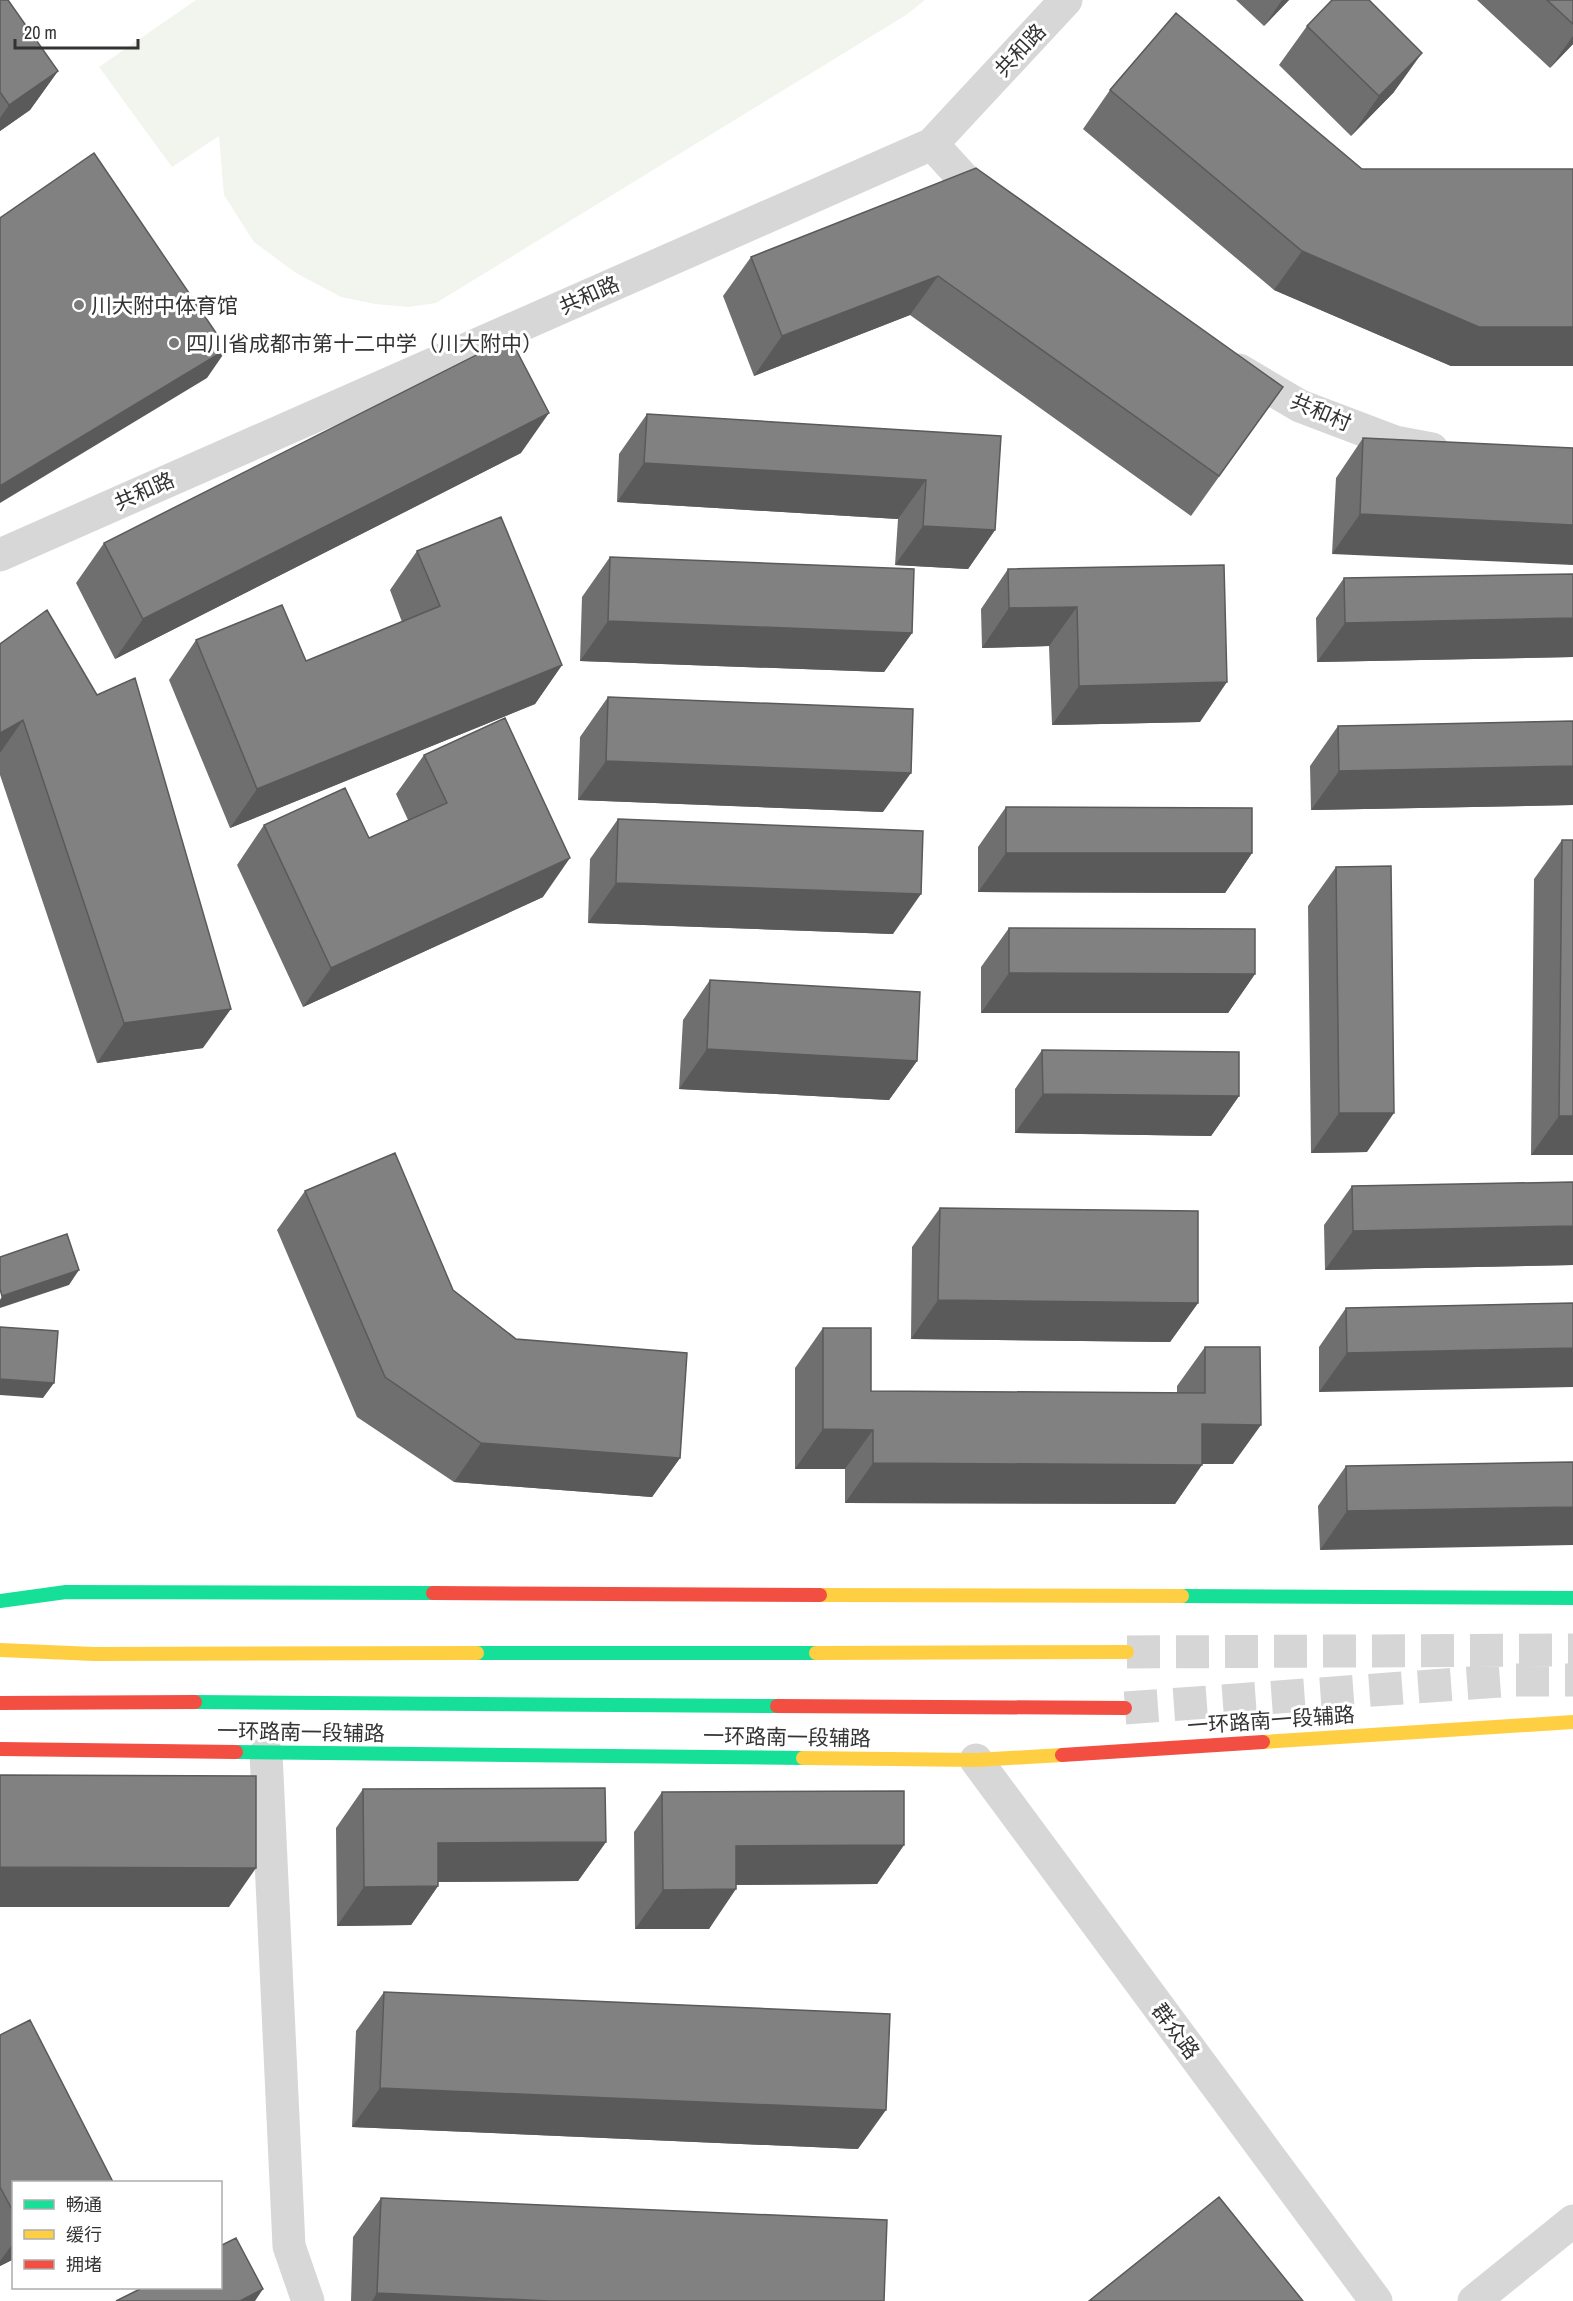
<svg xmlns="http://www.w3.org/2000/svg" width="1573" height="2301" font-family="'Archivo Narrow','Noto Sans SC',sans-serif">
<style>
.green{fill:#f1f5ed}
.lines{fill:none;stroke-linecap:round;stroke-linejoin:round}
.primary-tunnel{stroke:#d6d6d6;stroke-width:33;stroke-dasharray:33 16;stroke-linecap:butt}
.street{stroke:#d7d7d7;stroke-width:33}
.fast{stroke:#16e098;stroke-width:14}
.slow{stroke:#ffcf43;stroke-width:14}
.jam{stroke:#f24e42;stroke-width:14}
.wall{fill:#6f6f6f}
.shaded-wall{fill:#5a5a5a}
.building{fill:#818181;stroke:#5a5a5a;stroke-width:1.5}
.poi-dot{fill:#7a7a7a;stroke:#fff;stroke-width:2}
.labels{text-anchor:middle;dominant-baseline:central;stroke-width:6;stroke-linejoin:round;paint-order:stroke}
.street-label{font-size:21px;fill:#333;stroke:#fff}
.poi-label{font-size:21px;fill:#333;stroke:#fff;text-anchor:start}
</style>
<rect width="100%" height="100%" fill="#fff"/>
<!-- green -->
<path class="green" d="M196 0H925L906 15 436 303 408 307 375 304 341 297 296 273 254 242 224 195 219 136 172 167 99 67Z"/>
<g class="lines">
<!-- primary-tunnel -->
<path class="primary-tunnel" d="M1127 1652 1573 1650
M1125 1708 1513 1680H1573"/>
<!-- street -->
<path class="street" d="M932 144 974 190 992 205
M1239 370 1300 406 1395 442 1432 449
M0 555 932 144 1066 0
M266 1753 289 2246 308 2301
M976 1760 1376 2301
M1474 2301 1573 2221"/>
<!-- fast -->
<path class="fast" d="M1182 1596 1573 1598
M0 1601 66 1592 433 1593
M477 1653H816
M195 1702 777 1706
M236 1752 803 1758"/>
<!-- slow -->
<path class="slow" d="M820 1595 1182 1596
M0 1650 94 1654 477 1653
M816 1653 1127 1652
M1263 1742 1573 1722
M803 1758 976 1760 1062 1755"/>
<!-- jam -->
<path class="jam" d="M433 1593 820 1595
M0 1703 195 1702
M777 1706 1125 1708
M0 1749 236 1752
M1062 1755 1263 1742"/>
</g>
<!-- wall -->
<path class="wall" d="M0 0 58 71 30 110 0 131Z
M1236 0H1289L1264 26Z
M1477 0H1573V44L1550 68Z
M1307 26 1394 92 1351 136 1279 65Z
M1110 90 1362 169H1573V366H1451L1274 290 1083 129Z
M976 168 1283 387 1191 516 910 315 754 376 723 296 751 257Z
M647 414 1001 436 995 530 968 569 895 565 898 519 617 502 619 454Z
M1363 438 1573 448 1332 554 1336 478Z
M521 453 115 659 76 583 104 543Z
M417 551 562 665 535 704 230 828 169 680 196 640 306 661 402 622 390 590Z
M610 557 912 633 884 672 580 661 582 597Z
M1224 565 1200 722 1052 725 1049 646 982 648 981 609 1008 569Z
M1573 574V657L1317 662 1316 618 1344 578Z
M0 644 203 1048 97 1063 0 775Z
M608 697 883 812 578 800 580 737Z
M1573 721V805L1311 810 1310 766 1338 726Z
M424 755 543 897 303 1007 237 865 264 825 369 838 408 820 396 794Z
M1006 807 1252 853 1225 893 978 892V847Z
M618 819 893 934 588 923 590 859Z
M1562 840 1573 1155H1531L1534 879Z
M1336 867 1367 1152 1311 1153 1308 906Z
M1009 928 1255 974 1228 1013H981V967Z
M710 980 917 1061 889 1100 679 1089 683 1020Z
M1042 1050 1239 1096 1211 1136 1015 1133V1089Z
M1573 1182V1265L1325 1270 1324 1225 1352 1186Z
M305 1191 453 1290 516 1339 680 1458 652 1497 454 1482 357 1417 277 1230Z
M940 1208 1198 1303 1170 1342 911 1339 912 1247Z
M1573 1303 1319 1392V1347L1346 1308Z
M823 1328 871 1391 1177 1393V1386L1205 1347 1233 1464H1202L1175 1504 845 1503V1469H795V1368Z
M1573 1462 1320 1550 1318 1506 1346 1466Z
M363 1789 606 1842 578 1881 438 1882V1886L411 1925 337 1926 336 1828Z
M662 1792 904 1845 877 1884 736 1885 709 1929H635L634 1832Z
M384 1992 858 2149 352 2127 356 2031Z
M0 2035 14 2182V2259L0 2266Z
M381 2198 884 2301H351L353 2237Z"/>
<!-- shaded-wall -->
<path class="shaded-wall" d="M1282 0H1289L1264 26Z
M1573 36V44L1550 68Z
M1422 53 1394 92 1351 136 1379 96Z
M58 71 30 110 0 131V118L9 105Z
M1302 251 1573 327V366H1451L1274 290Z
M938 276 910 315 754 376 782 336Z
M227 349 207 378 0 503V486Z
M549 413 521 453 115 659 143 619Z
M644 463 926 480 898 519 617 502Z
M1360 514 1573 525V565L1332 554Z
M923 526 995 530 968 569 895 565Z
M1077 607 1049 646 982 648 1009 608Z
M1573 618V657L1317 662 1345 623Z
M608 621 912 633 884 672 580 661Z
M562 665 535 704 230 828 257 789Z
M1227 682 1200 722 1052 725 1079 686Z
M23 720 0 753V733Z
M606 761 911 773 883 812 578 800Z
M1573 766V805L1311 810 1339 771Z
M1006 853H1252L1225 893 978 892Z
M570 858 543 897 303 1007 331 968Z
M616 883 921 894 893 934 588 923Z
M1009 973 1255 974 1228 1013H981Z
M231 1009 203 1048 97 1063 124 1023Z
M707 1049 917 1061 889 1100 679 1089Z
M1043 1094 1239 1096 1211 1136 1015 1133Z
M1339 1113H1394L1367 1152 1311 1153Z
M1559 1116H1573V1155H1531Z
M1573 1226V1265L1325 1270 1353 1231Z
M79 1270 69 1285 0 1308V1300L2 1296Z
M938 1300 1198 1303 1170 1342 911 1339Z
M1573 1348V1387L1319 1392 1347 1353Z
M0 1379 54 1383 43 1398 0 1395Z
M1202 1424 1261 1425 1233 1464H1175Z
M823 1429 873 1430 845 1469H795Z
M481 1443 680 1458 652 1497 454 1482Z
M873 1463 1202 1465 1175 1504 845 1503Z
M1573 1507V1545L1320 1550 1347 1511Z
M606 1842 578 1881 410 1882 438 1843Z
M904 1845 877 1884 708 1885 736 1846Z
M0 1867 256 1868 229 1907H0Z
M438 1886 411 1925 337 1926 364 1887Z
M736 1889 709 1929H635L663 1890Z
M380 2088 886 2110 858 2149 352 2127Z
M14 2242V2259L0 2266V2261Z
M263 2289 255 2301H240Z
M377 2293 549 2301H372Z"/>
<!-- building -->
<path class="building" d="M0 0H8L58 71 9 105 0 92Z
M1332 0H1369L1422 53 1379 96 1307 26Z
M1547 0H1573V24Z
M1176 13 1362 169H1573V327H1479L1302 251 1110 90Z
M94 153 227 349 0 486V218Z
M976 168 1283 387 1219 476 938 276 782 336 751 257Z
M510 338 549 413 143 619 104 543Z
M647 414 1001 436 995 530 923 526 926 480 644 463Z
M1363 438 1573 448V525L1360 514Z
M501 517 562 665 257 789 196 640 282 605 306 661 440 606 417 551Z
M610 557 914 569 912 633 608 621Z
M1224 565 1227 682 1079 686 1077 607 1009 608 1008 569Z
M1573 574V618L1345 623 1344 578Z
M47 610 97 695 135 678 231 1009 124 1023 23 720 0 733V644Z
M608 697 913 709 911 773 606 761Z
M505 718 570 858 331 968 264 825 345 788 369 838 447 803 424 755Z
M1573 721V766L1339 771 1338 726Z
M1006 807 1252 808V853H1006Z
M618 819 923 831 921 894 616 883Z
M1562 840H1573V1116H1559Z
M1391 866 1394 1113H1339L1336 867Z
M1009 928 1255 929V974L1009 973Z
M710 980 920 992 917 1061 707 1049Z
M1042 1050 1239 1052V1096L1043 1094Z
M395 1153 453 1290 516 1339 687 1353 680 1458 481 1443 385 1377 305 1191Z
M1573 1182V1226L1353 1231 1352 1186Z
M940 1208 1198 1211V1303L938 1300Z
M67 1234 79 1270 2 1296 0 1289V1257Z
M1573 1303V1348L1347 1353 1346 1308Z
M0 1327 58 1331 54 1383 0 1379Z
M823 1328H871V1391L1205 1393V1347H1260L1261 1425 1202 1424V1465L873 1463V1430L823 1429Z
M1573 1462V1507L1347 1511 1346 1466Z
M0 1775 256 1776V1868L0 1867Z
M605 1788 606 1842 438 1843V1886L364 1887 363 1789Z
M904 1791V1845L736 1846V1889L663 1890 662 1792Z
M384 1992 890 2014 886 2110 380 2088Z
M30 2020 113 2182H14V2213L0 2187V2035Z
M1219 2197 1303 2301H1089Z
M381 2198 887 2220 884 2301H549L377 2293Z
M236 2238 263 2289 240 2301H116L142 2288H220V2246Z"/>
<!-- markers -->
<g class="poi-dot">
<circle cx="79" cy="305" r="6"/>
<circle cx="174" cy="343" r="6"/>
</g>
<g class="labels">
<!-- street labels -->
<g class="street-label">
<text transform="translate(1020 50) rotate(-47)">共和路</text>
<text transform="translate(589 295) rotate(-24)">共和路</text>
<text transform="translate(1321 412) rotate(23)">共和村</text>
<text transform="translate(144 491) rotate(-24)">共和路</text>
<text transform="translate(1271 1720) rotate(-4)">一环路南一段辅路</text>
<text transform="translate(301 1732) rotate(1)">一环路南一段辅路</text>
<text transform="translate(787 1737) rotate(1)">一环路南一段辅路</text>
<text transform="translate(1176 2031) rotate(53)">群众路</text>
</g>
<!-- poi labels -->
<g class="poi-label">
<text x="91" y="305">川大附中体育馆</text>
<text x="186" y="343">四川省成都市第十二中学（川大附中）</text>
</g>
</g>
<!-- legend -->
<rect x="12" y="2181" width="210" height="108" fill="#ffffff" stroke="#adadad" stroke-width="1.5"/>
<rect x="24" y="2200" width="30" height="9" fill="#16e098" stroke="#adadad" stroke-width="1.5"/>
<text x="66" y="2211" font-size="18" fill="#333333">畅通</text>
<rect x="24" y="2230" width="30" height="9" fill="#ffcf43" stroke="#adadad" stroke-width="1.5"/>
<text x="66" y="2241" font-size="18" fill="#333333">缓行</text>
<rect x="24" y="2260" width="30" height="9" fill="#f24e42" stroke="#adadad" stroke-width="1.5"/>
<text x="66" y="2271" font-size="18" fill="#333333">拥堵</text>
<!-- scale -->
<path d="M15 39v9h123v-9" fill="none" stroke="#333333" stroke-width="3"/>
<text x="24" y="39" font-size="18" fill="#333333" stroke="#ffffff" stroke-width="4.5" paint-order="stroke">20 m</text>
</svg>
